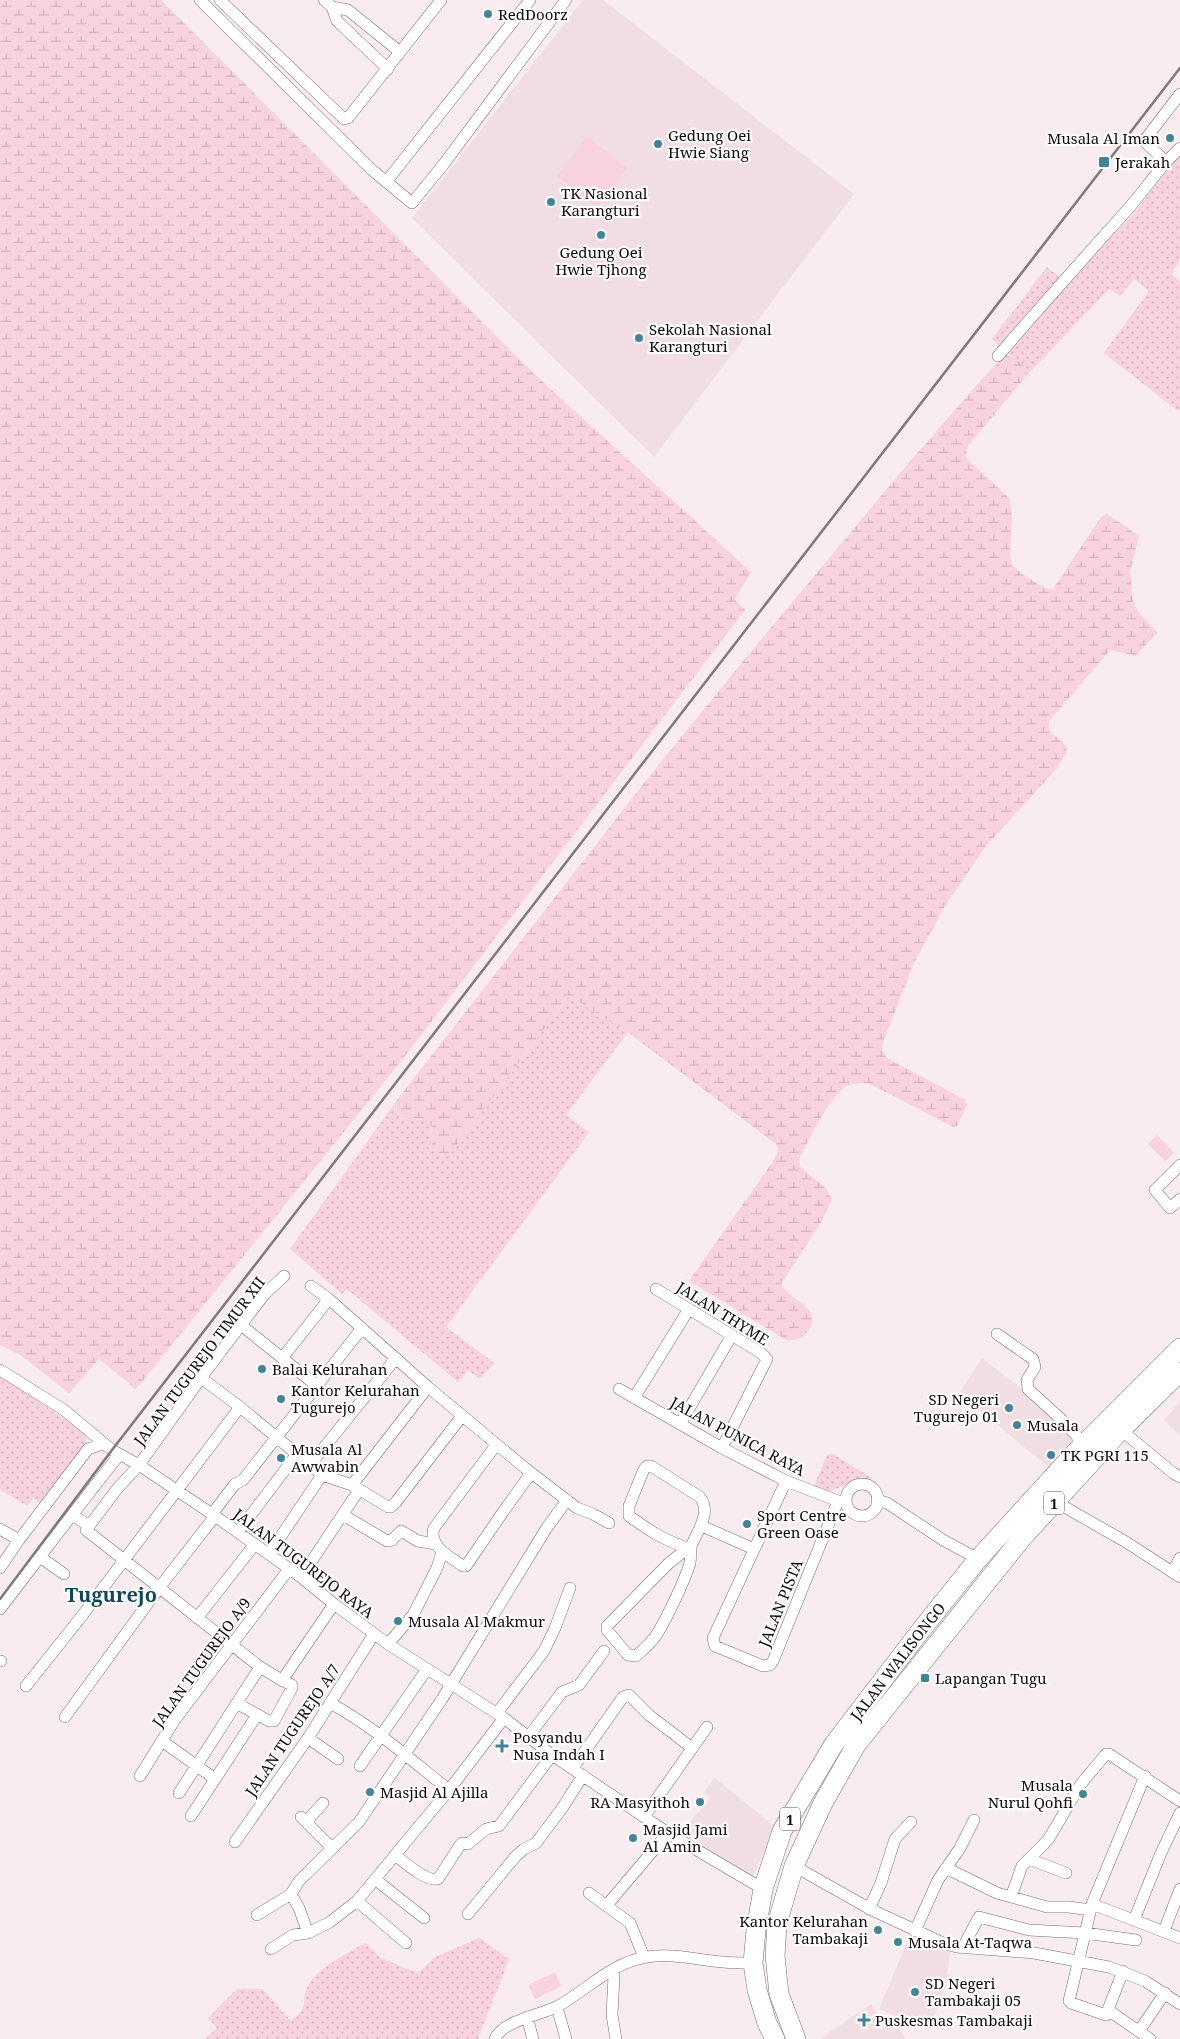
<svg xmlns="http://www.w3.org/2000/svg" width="1180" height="2039" font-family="'Noto Serif',serif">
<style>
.built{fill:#f1dde4}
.grass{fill:url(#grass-dots)}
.wetland{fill:url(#wetland-marsh)}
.garden{fill:#f9d2df}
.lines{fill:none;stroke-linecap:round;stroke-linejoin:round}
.minor-casing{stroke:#796e72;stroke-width:12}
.trunk-casing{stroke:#796e72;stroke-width:20}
.minor{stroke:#fff;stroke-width:11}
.trunk{stroke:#fff;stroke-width:19}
.rail{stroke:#80787a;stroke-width:2.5}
.poi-dot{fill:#428495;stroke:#fffcfd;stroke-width:2}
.labels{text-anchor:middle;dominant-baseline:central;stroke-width:4.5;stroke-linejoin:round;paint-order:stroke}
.shield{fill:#fffcfd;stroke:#575354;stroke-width:1}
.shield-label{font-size:14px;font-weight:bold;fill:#0f0b0c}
.poi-label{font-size:15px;fill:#0f0b0c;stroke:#fffcfd;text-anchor:start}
.street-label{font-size:15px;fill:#0f0b0c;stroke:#fffcfd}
.district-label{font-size:20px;font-weight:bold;fill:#0f4955;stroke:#fffcfd}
</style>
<defs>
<pattern id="grass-dots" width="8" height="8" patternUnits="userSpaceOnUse" patternTransform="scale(1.25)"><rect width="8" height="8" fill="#f9d2df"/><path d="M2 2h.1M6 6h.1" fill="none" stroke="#d4b3be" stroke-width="1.8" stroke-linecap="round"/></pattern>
<pattern id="wetland-marsh" width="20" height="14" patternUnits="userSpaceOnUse" patternTransform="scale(1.25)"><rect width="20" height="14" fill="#f9d2df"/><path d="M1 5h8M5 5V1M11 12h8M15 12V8" fill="none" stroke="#d4b3be"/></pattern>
</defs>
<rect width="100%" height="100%" fill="#f8ecf0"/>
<!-- built -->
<path class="built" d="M583 0H603L854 194 654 457 412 218Z
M982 1358 1023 1390 1078 1442 1051 1469 994 1422 958 1395Z
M1180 1402V1436L1164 1420Z
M715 1778 775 1827 752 1878 679 1835 710 1798 704 1792Z
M911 1933 951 1949 947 1974 950 1975 929 2030 879 2009Z
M871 2004 883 2023 891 2017 906 2039H820Z"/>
<!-- grass -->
<path class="grass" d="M1180 154V261L1171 274 1180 281V409L1178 411 1104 353 1149 291 1134 279 1120 296 1109 289 1028 374C1026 367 1000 347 992 339L1047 267 1065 282 1133 215Z
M568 997H571L628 1032 566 1115 589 1132 446 1327 494 1363 480 1379 468 1370 458 1382 347 1289 342 1294 290 1249 397 1100 396 1112 402 1119C431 1119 432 1118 432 1148L444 1157H448Z
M0 1375 82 1431 86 1438 85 1446 40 1503 33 1498 27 1506C18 1499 9 1496 0 1489Z
M833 1454 870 1477 877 1485 858 1481 826 1492 814 1486 827 1455Z
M479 1938 509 1959 478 2039H205L217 2028 208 2018 237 1989H262L291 2021C312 2005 299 2000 309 1984 318 1968 349 1952 365 1943L381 1958 418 1973 435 1957Z"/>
<!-- wetland -->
<path class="wetland" d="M0 0H161L533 373 751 572 735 599 745 610 402 1060 136 1389 99 1359 69 1393 20 1355 0 1345Z
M1006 355C1014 357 1026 365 1028 374L967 447 966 458 1009 498 1012 512 1010 556 1012 565 1022 574 1045 588 1053 589 1101 517 1107 514 1110 516 1139 536 1130 571 1133 601 1139 613 1157 632 1136 656 1110 650 1050 720C1044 735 1062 737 1067 748L1066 754 1057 768 986 846 946 904 914 963 884 1040 882 1050 887 1058 892 1061 964 1099 967 1105 957 1126 953 1127 868 1083C860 1083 852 1083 845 1087 828 1099 809 1140 799 1159L800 1167 825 1187 832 1199 823 1219 781 1284C787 1295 799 1300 807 1308 818 1318 810 1332 800 1338 796 1340 793 1339 788 1341L689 1281 774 1160 778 1150 776 1144 629 1033 571 997H568L448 1157H445L432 1148V1127C419 1107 394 1135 397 1100L644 783 744 660 906 466 988 372Z"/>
<!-- garden -->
<path class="garden" d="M587 136 627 168 597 207 557 176Z
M1157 1135 1174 1153 1165 1161 1148 1144Z
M555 1972 561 1986 535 1999 528 1985Z"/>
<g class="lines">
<!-- minor casing -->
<g class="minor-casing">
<path id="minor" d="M200 0 372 170 412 203 443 165 566 0
M220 0 344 119 348 118 441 0
M324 0 332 7 348 10 400 52
M332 7 337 21 388 69
M1165 161 1144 141 1180 94
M386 182 530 0
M998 356C1041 306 1084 258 1128 209 1146 189 1160 166 1180 148
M1180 1165 1155 1190 1170 1208 1180 1199
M311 1286 329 1299 428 1387 525 1468 577 1508 593 1514 609 1523
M656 1289 761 1353 767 1359 722 1448
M241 1325 317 1386
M997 1334 1033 1359 1035 1367 1027 1380 1028 1389 1062 1420 1084 1444
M283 1357 329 1299
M0 1370 64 1410 112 1450 139 1465 212 1514 301 1577 334 1604 388 1644 504 1718 552 1755 668 1833 763 1889
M201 1378 240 1407 322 1475 352 1485 388 1507H391L396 1502 462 1416
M619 1389 722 1448 786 1481 838 1501H846
M634 1398 689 1309
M680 1424 732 1335
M1121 1430 1173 1473 1180 1477
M496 1445 434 1528C428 1546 450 1557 463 1566H466L503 1512 531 1473
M310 1465 396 1358
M786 1481 713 1638 715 1646 763 1666 770 1665 773 1661 838 1501
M846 1500a16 16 0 1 1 32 0a16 16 0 1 1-32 0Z
M352 1485 428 1387
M877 1500 887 1503 943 1540 978 1559
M1056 1502 1126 1542 1180 1577
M212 1514 235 1484 243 1480 362 1328
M343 1515 387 1541 392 1540 401 1531 418 1541 436 1544
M88 1525 72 1515 119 1455
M702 1526 754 1549
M0 1529 19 1540
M238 1532 297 1454
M691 1549C665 1541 650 1531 629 1516V1506L644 1469 647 1466H651L700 1497C712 1513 697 1531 691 1547 690 1552 691 1558 690 1563 685 1580 667 1618 657 1634 652 1642 643 1650 636 1656L628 1655 607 1630V1626L668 1564 684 1551 691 1549
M269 1554 322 1475
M40 1557 64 1574
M0 1568 19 1540 88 1449 102 1444
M1172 1572 1180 1558
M301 1577 359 1490
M0 1609 72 1515
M197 1618 255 1544
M388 1644 413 1615 437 1568 442 1552
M0 1661H1
M283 1681 260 1667 86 1530 117 1489 139 1465 201 1378 241 1325 264 1295 284 1276
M26 1686 81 1617 240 1407
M330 1703C374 1727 410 1759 449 1790
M238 1704 269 1721H274L292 1688V1685L283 1681 285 1676 334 1604
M497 1713 544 1651 555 1628 570 1588
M65 1717 159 1588 215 1516
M529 1736 562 1692 579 1685 604 1651
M308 1738 338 1759
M162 1741 215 1779
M360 1766 427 1669
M573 1768 623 1697 629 1695 649 1715 692 1748
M140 1776 174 1721 289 1569
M179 1793 260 1667
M191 1816 257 1715
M301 1817 332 1848
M644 1817 707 1727
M306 1822 323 1803
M235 1842 308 1738 374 1634
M395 1855C404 1862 426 1882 438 1879L460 1845 462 1843 468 1844 486 1829 499 1826 552 1755
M1029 1859 1066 1873
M794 1866 872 1910 943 1943 957 1947 1034 1953 1109 1967 1145 1981 1180 2004
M946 1868 997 1893 1047 1907H1069L1090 1910
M376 1880 424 1918
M589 1893 630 1923 644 1957
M291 1894 299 1908 308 1933
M1011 1897 1022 1866 1048 1840 1081 1784 1106 1754H1109L1180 1801
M357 1901 406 1943
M1092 1904 1180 1938
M607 1905 668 1833
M869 1909 881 1883 895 1839 911 1822
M468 1914 515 1857 524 1849 536 1843 563 1807 583 1775
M257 1915 291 1894 299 1881 359 1822 442 1699 546 1529 567 1500
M1134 1920 1161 1853 1180 1813
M915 1931 938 1880 960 1848 974 1820
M1164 1931 1180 1889
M963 1947 979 1917 1029 1930 1085 1933 1136 1940
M271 1949 293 1935 308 1933 330 1922 357 1901 449 1790 504 1718
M1123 1971 1106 2015 1071 2003 1069 2001 1092 1904 1145 1776
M614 1976 612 2015 616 2039
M557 2007 566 2039
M1108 2010 1150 2039
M527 2017 533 2039
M1139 2031 1165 1993
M495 2039C501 2021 542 2015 558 2006 587 1990 612 1962 647 1957 673 1953 697 1960 723 1962 733 1963 743 1963 753 1963"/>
</g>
<!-- trunk casing -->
<g class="trunk-casing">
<g id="trunk">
<path id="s1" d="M775 2039 767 2023 757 1990 753 1963 756 1930 763 1889 782 1831 834 1744 921 1630 978 1559 1074 1454 1180 1348"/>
<path d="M796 2039 779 1994 775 1956 777 1924 794 1866 823 1803 856 1745 1022 1538 1121 1430 1180 1372"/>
</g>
</g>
<!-- minor -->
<use href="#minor" class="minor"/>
<!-- trunk -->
<use href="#trunk" class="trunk"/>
<!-- rail -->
<path class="rail" d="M0 1599 112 1450 1180 68"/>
</g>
<!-- markers -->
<g class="poi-dot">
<circle cx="488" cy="14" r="5"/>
<circle cx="1170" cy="138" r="5"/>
<circle cx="658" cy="144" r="5"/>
<rect x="1098" y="156" width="12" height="12" rx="2.5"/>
<circle cx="551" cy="202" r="5"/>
<circle cx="601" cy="235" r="5"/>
<circle cx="639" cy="338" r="5"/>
<circle cx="262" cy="1369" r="5"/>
<circle cx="281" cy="1399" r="5"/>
<circle cx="1009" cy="1408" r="5"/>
<circle cx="1017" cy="1425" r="5"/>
<circle cx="1051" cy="1455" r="5"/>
<circle cx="281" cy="1458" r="5"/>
<circle cx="747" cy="1524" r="5"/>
<circle cx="398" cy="1621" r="5"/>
<rect x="920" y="1673" width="10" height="10" rx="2.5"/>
<path d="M499.5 1738.5h5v5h5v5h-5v5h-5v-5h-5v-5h5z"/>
<circle cx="370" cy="1792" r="5"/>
<circle cx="1083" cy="1794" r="5"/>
<circle cx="700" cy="1802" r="5"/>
<circle cx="633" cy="1838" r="5"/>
<circle cx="878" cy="1930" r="5"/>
<circle cx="898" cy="1942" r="5"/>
<circle cx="915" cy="1992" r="5"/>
<path d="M861.5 2012.5h5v5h5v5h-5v5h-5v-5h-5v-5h5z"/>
</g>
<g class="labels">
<!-- shield labels -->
<g class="shield">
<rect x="1044" y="1491.5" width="20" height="23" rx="4"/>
<rect x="780" y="1807.5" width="20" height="23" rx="4"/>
</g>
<g class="shield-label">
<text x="1054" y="1503">1</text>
<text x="790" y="1819">1</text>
</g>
<!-- poi labels -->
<g class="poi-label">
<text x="498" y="14">RedDoorz</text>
<text x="668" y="135">Gedung Oei<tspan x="668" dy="17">Hwie Siang</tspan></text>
<text x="1160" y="138" text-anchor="end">Musala Al Iman</text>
<text x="1115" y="162">Jerakah</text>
<text x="561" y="193">TK Nasional<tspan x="561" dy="17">Karangturi</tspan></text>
<text x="601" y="252" text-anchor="middle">Gedung Oei<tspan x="601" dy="17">Hwie Tjhong</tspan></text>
<text x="649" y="329">Sekolah Nasional<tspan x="649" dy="17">Karangturi</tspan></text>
<text x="272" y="1369">Balai Kelurahan</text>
<text x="291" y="1390">Kantor Kelurahan<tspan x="291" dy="17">Tugurejo</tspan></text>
<text x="999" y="1399" text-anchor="end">SD Negeri<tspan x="999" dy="17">Tugurejo 01</tspan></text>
<text x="1027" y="1425">Musala</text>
<text x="291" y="1449">Musala Al<tspan x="291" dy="17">Awwabin</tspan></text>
<text x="1061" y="1455">TK PGRI 115</text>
<text x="757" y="1515">Sport Centre<tspan x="757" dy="17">Green Oase</tspan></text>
<text x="408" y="1621">Musala Al Makmur</text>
<text x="935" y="1678">Lapangan Tugu</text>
<text x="513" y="1737">Posyandu<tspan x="513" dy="17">Nusa Indah I</tspan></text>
<text x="1073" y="1785" text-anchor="end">Musala<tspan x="1073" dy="17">Nurul Qohfi</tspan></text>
<text x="380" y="1792">Masjid Al Ajilla</text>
<text x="690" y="1802" text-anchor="end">RA Masyithoh</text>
<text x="643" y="1829">Masjid Jami<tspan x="643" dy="17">Al Amin</tspan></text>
<text x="868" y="1921" text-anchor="end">Kantor Kelurahan<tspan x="868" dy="17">Tambakaji</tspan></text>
<text x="908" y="1942">Musala At-Taqwa</text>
<text x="925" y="1983">SD Negeri<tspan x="925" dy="17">Tambakaji 05</tspan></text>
<text x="875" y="2020">Puskesmas Tambakaji</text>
</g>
<!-- street labels -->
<g class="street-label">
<text transform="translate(723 1313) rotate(32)">JALAN THYME</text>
<text transform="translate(199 1361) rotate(-53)">JALAN TUGUREJO TIMUR XII</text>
<text transform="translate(738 1436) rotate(28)">JALAN PUNICA RAYA</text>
<text transform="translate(304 1563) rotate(37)">JALAN TUGUREJO RAYA</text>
<text transform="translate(780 1603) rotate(-68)">JALAN PISTA</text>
<text stroke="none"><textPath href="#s1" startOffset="421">JALAN WALISONGO</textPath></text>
<text transform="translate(201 1662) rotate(-54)">JALAN TUGUREJO A/9</text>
<text transform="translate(292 1730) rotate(-56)">JALAN TUGUREJO A/7</text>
</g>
<!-- district labels -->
<g class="district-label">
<text x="111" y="1594">Tugurejo</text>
</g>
</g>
</svg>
